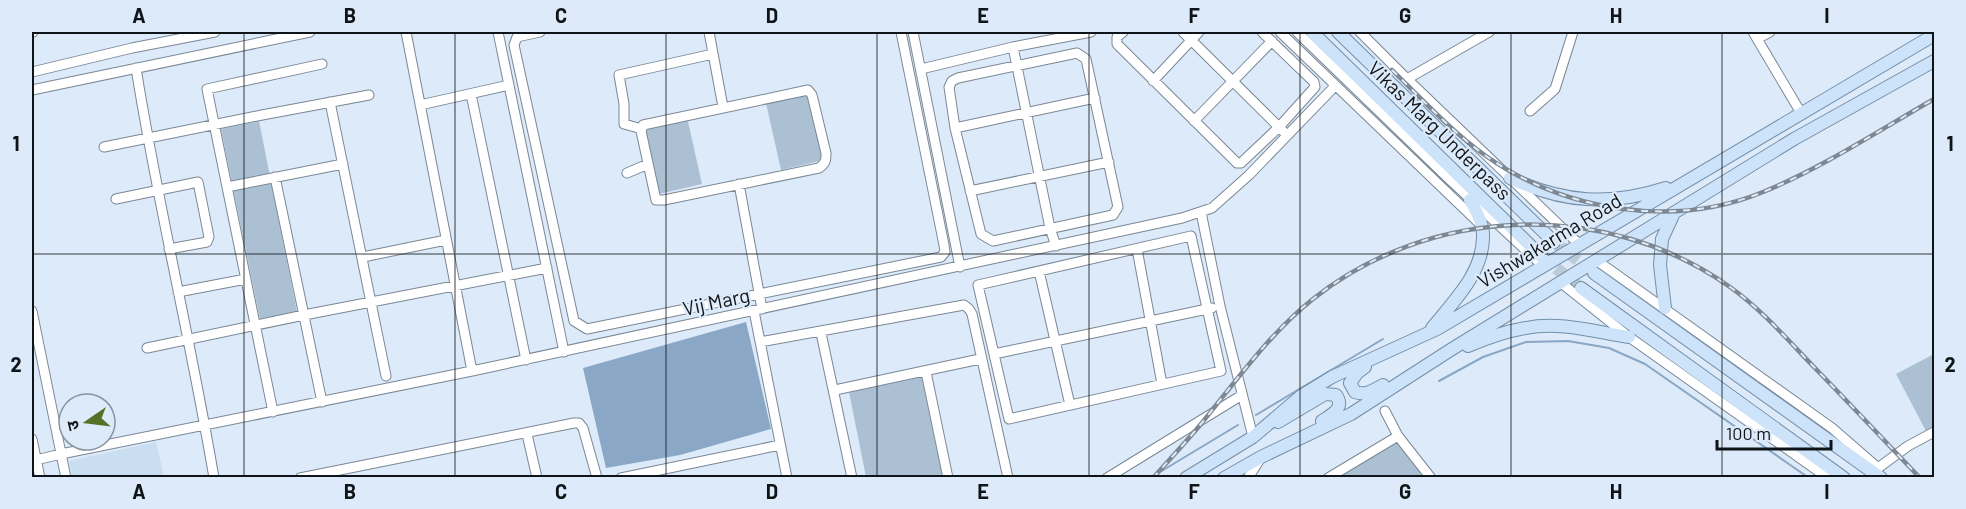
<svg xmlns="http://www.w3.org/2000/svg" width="1966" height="509" font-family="Barlow,'Noto Sans Devanagari',sans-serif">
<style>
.built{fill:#cadef2}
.green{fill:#acc0d4}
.forest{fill:#8aa7c5}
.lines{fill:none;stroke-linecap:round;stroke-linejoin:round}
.stream{stroke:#89a7c5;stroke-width:2}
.major-tunnel{stroke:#bdcad7;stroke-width:12;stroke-dasharray:12 6;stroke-linecap:butt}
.minor-casing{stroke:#7a8794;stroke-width:11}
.major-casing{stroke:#748fa8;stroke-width:14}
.minor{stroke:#fff;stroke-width:9}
.major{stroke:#cde3fa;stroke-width:12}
.rail-casing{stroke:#7e8892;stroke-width:4.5}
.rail{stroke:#dceaf9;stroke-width:2;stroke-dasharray:7;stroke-linecap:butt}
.grid{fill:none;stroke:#0f1418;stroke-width:1.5;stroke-opacity:0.55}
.labels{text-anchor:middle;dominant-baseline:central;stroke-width:4.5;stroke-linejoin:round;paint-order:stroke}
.street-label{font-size:20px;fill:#0f1418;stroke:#dceaf9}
.neatline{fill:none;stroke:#0f1418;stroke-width:2}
.grid-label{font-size:20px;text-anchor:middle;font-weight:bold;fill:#0f1418}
</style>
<rect width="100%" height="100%" fill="#dceaf9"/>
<!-- built -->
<path class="built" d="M156 442 164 477H72L69 461Z"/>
<!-- green -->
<path class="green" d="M809 93 824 160 781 170 766 103Z
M687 117 702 184 659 194 643 127Z
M259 121 297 312 260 319 221 129Z
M1934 354V427L1926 431 1896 374Z
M922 377 943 477H866L849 392Z
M1400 440 1423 477 1337 478Z"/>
<!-- forest -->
<path class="forest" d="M746 322 771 429 680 455 606 468 583 368Z"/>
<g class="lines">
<!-- stream -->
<path class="stream" d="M1439 381 1483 357 1526 342 1568 341 1609 348 1645 364 1809 478
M1256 415 1383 339
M1150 478 1238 425"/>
<!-- major-tunnel -->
<path class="major-tunnel" d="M1554 242 1593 272
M1542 257 1581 288"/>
<!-- minor casing -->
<g class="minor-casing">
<path id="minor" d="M32 32H33
M406 32 472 371
M498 32 564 352
M540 32 517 37 514 45 574 321 587 329 941 257 945 252 944 245 901 32
M709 32 723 107
M913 32 960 267
M1123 32 1117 37V44L1237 163H1241L1279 127 1315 87 1314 82 1262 32
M1183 32 1283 131
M1280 32 1479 223
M1297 32 1448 178 1544 267
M1360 32 1407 79 1580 245
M1753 32 1801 113
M1757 39 1770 32
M1013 47 1050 228 1056 246
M1077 53 1086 59 1118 207 1113 215 993 241 981 234 955 128 949 87 952 81 958 78Z
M136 68C158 206 191 341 214 478
M921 69 1013 47 1091 32
M32 72 132 48 215 32
M1407 79 1489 32
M1153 81 1199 32
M32 90 310 32
M808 90 812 95 826 153C826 160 826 163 819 168L664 200H656L641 131 643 125Z
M471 94 526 360
M330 102 386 376
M420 105 509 85
M1530 111 1555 89 1573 32
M1194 121 1272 41
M955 128 1095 98
M642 129 624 124V104L619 75 713 54
M104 147 262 115 369 95
M627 173 648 164
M275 177 322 402
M739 184 762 309
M227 187 343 164
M970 191 1109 162
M116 199 198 182 209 237 207 242 169 249
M1201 212 1220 306 1253 437
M1191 236 1221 371 1009 419 978 285Z
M1137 249 1162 384
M363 257 446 240
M1596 260 1832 428 1878 468
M1039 271 1070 405
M1560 282 1629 337 1828 478
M178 292 246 279
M32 311 66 478
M754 311 787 478
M821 333 852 478
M760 342 964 305 969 309 972 314 1008 478
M147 348 304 315 547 268
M994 354 1212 308
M926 372 948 478
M835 390 980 359
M1385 411 1398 436 1431 478
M273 412 207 89 322 64
M527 434 537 478
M32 439 40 478
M36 460 61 454 472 371 1182 218 1212 208 1249 175 1335 86
M1878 468 1908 446 1934 432
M300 478 574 423H579L583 428 597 478
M621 478 780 445
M1107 478 1242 395
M1248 478 1260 459
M1328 478 1398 436"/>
</g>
<!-- major casing -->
<g class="major-casing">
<path id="major" d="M1312 32 1542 257
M1338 32 1554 242
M1510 178C1563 203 1610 206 1666 188
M1594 273 1881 478
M1581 288 1844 478
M1665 308 1660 265 1662 239 1674 213
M1432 328C1454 301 1484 272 1483 235 1483 223 1476 210 1470 200
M1468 346C1487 338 1507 331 1526 328 1559 321 1596 332 1629 337
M1365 367 1357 373 1350 383 1355 392C1366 396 1374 390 1383 385
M1278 422 1325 394 1336 395C1345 408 1333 414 1322 421
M1186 478 1253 437 1301 396 1332 377 1437 329 1934 35
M1224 478 1261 457 1351 414 1452 349 1794 139 1934 61"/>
</g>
<!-- minor -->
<use href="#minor" class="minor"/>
<!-- major -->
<use href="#major" class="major"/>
<!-- rail casing -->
<g class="rail-casing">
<path id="rail" d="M1392 70C1422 99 1451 131 1486 156 1564 211 1673 229 1763 192 1820 169 1880 130 1934 99
M1153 478C1169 460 1186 442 1201 424 1236 381 1269 334 1313 299 1431 205 1606 199 1730 287 1761 309 1787 339 1813 366 1849 403 1884 440 1920 478"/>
</g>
<!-- rail -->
<use href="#rail" class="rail"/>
</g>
<!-- grid -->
<path class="grid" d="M244 32V478M455 32V478M666 32V478M877 32V478M1089 32V478M1300 32V478M1511 32V478M1722 32V478M32 254H1934"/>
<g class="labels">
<!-- street labels -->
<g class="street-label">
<text transform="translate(1440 130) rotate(44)">Vikas Marg Underpass</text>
<text transform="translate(1549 240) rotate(-31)">Vishwakarma Road</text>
<text transform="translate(716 301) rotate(-12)">Vij Marg</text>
</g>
</g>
<!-- border -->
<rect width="1966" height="509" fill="none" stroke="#dceaf9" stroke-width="66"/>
<!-- north arrow -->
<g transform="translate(87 422) rotate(256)"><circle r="28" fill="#dceaf9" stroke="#8a949f" stroke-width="1.5"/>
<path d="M0-4.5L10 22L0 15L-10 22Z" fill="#547126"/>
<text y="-9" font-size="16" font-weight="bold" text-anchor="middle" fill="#0f1418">उ</text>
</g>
<!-- scale -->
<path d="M1717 440v9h114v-9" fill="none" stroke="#0f1418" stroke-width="3"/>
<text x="1726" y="440" font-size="18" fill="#0f1418" stroke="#dceaf9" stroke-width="4.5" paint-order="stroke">100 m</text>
<rect x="33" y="33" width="1900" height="443" class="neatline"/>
<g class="grid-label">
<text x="139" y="23">A</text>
<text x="350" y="23">B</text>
<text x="561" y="23">C</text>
<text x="772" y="23">D</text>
<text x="983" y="23">E</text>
<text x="1194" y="23">F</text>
<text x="1405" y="23">G</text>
<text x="1616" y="23">H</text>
<text x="1827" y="23">I</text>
<text x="16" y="151">1</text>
<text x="1950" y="151">1</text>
<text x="16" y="372">2</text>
<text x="1950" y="372">2</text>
<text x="139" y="499">A</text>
<text x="350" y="499">B</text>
<text x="561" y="499">C</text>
<text x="772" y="499">D</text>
<text x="983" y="499">E</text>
<text x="1194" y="499">F</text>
<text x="1405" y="499">G</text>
<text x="1616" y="499">H</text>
<text x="1827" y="499">I</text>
</g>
</svg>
